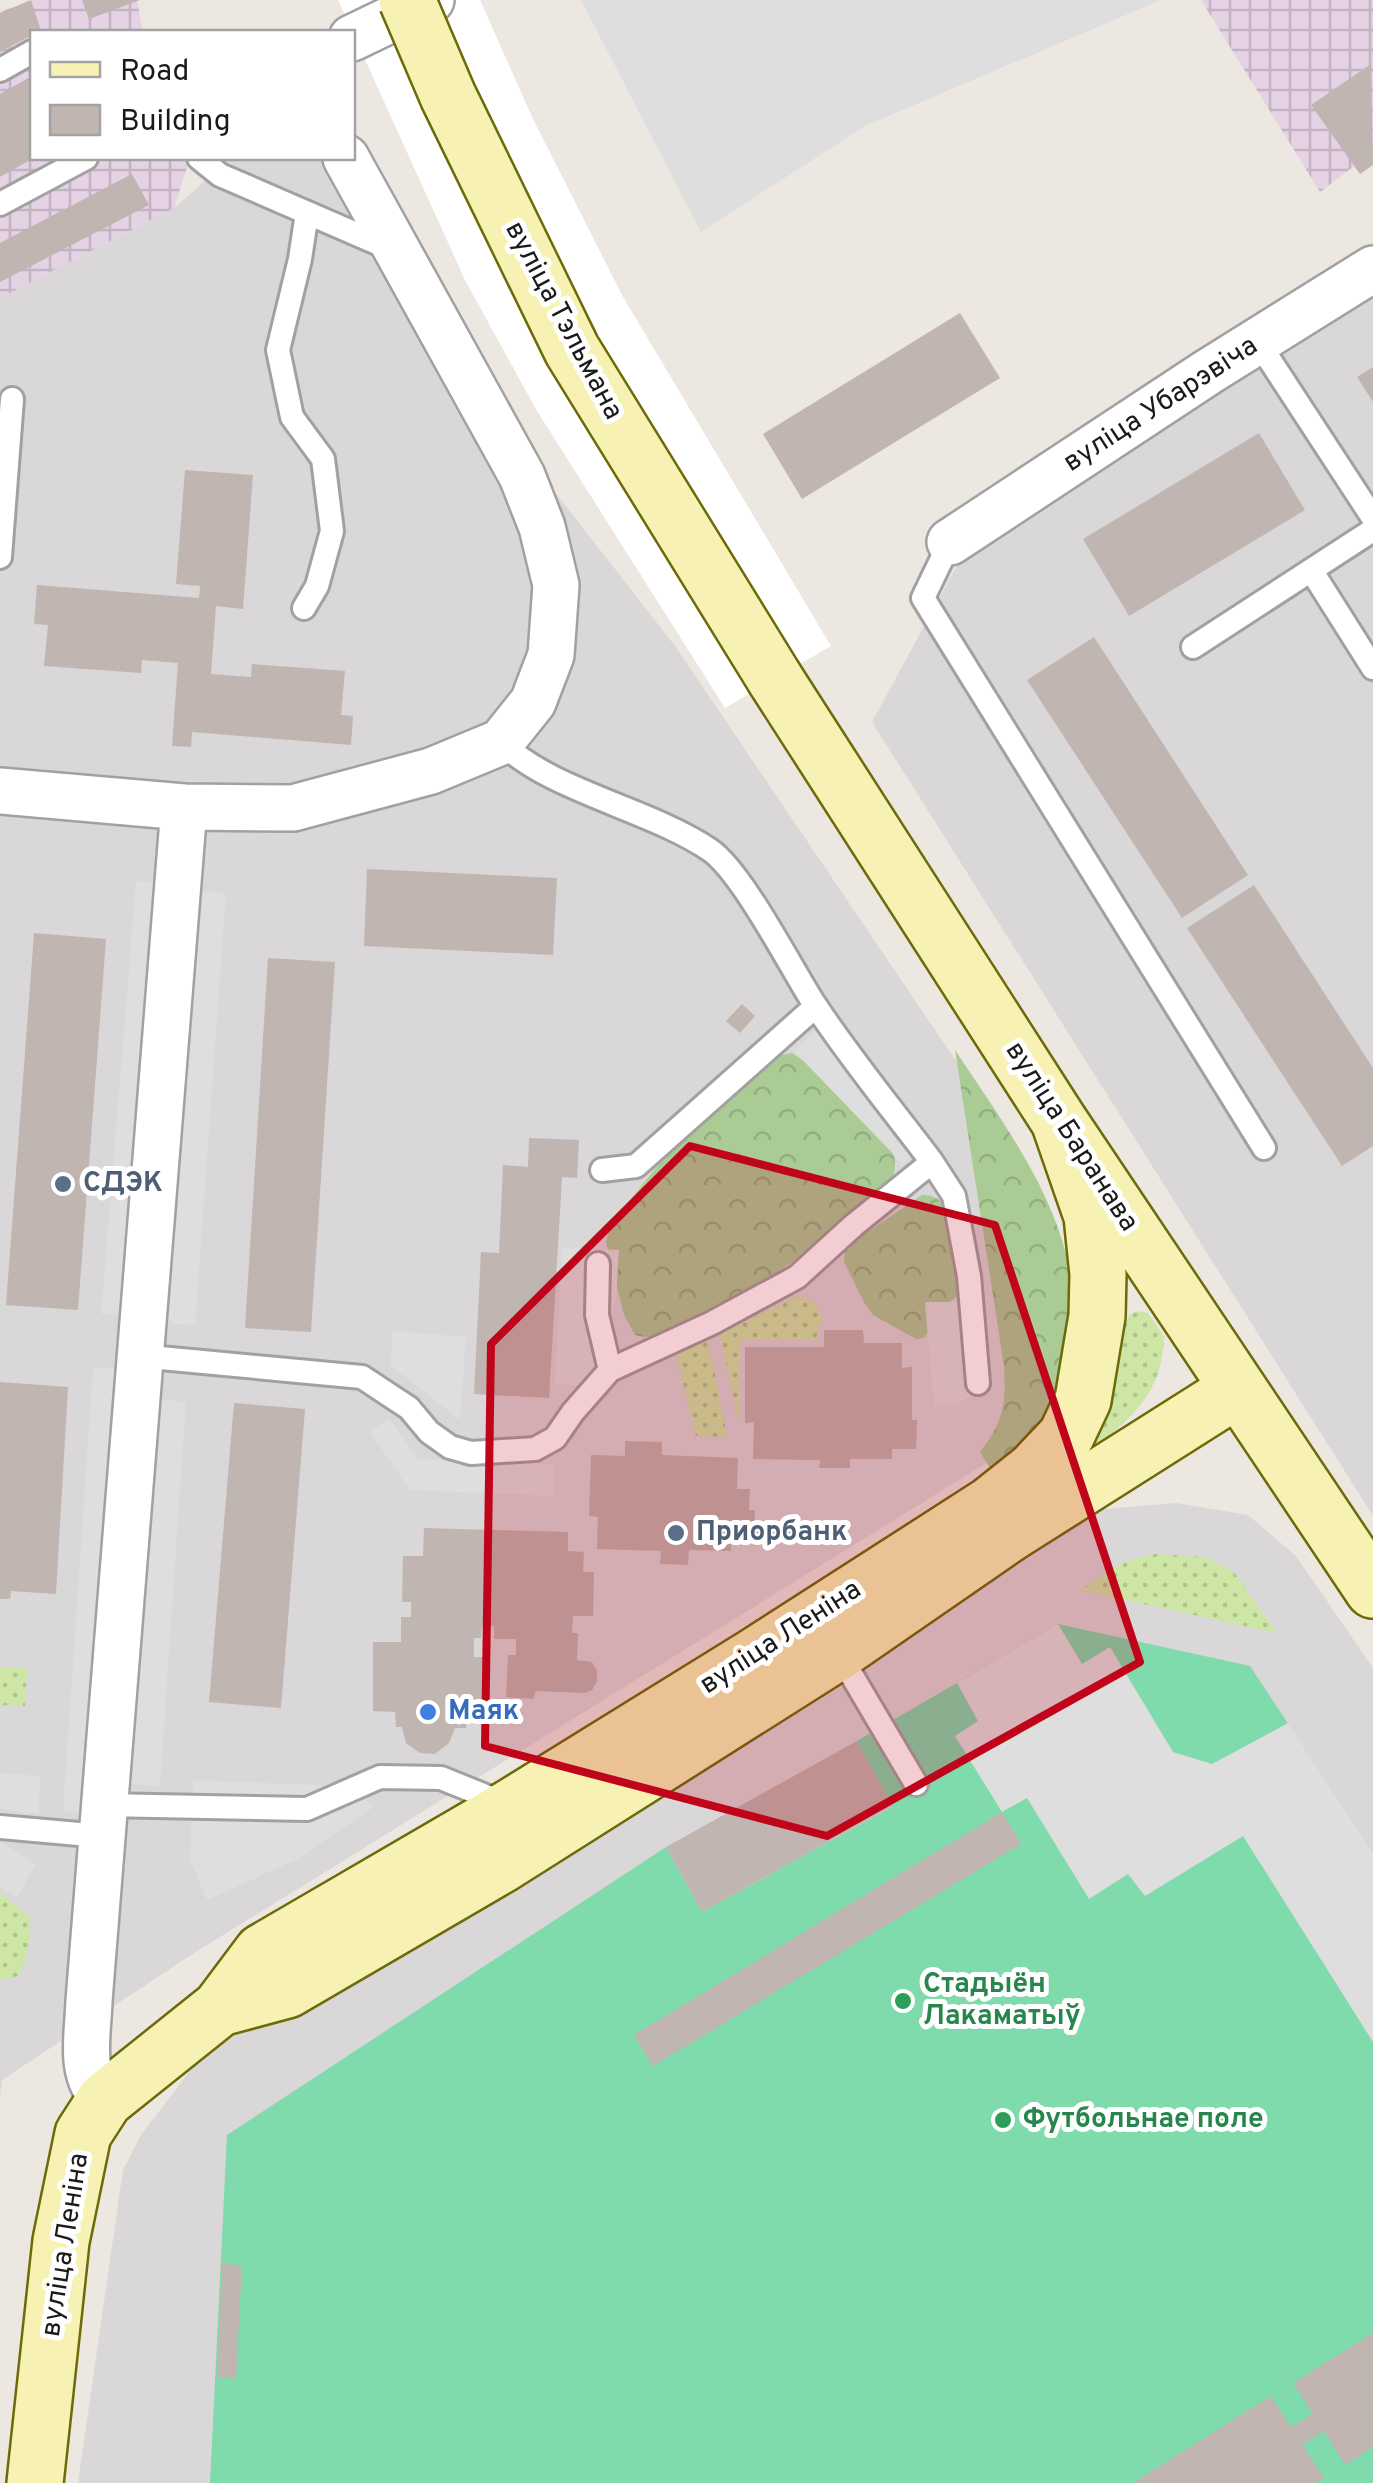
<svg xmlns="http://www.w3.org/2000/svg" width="1373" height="2483" font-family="Overpass,sans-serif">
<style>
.residential{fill:#d9d7d7}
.industrial{fill:url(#industrial-grid)}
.grass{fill:url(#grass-dots)}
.forest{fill:url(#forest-crowns)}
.pitch{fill:#7fdaac}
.parking{fill:#dedede}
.pier{fill:#fff}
.building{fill:#c0b5b0}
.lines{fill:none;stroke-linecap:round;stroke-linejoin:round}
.service-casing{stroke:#a1a1a1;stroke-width:28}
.minor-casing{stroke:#a1a1a1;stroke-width:50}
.secondary-casing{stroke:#6c6b07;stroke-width:60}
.service{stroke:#fff;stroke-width:22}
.minor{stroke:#fff;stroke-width:45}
.secondary{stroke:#f7f2b3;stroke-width:55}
.secondary-bridge-casing{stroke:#6c6b07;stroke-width:60;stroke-linecap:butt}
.secondary-bridge{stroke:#f7f2b3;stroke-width:55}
.marked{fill:#c0051b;fill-opacity:0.2;stroke:#c0051b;stroke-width:8;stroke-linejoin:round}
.service-dot{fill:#5c6f8a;stroke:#fff;stroke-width:4}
.shop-dot{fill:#3f7fe0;stroke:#fff;stroke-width:4}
.leisure-dot{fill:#2e9e5b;stroke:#fff;stroke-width:4}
.labels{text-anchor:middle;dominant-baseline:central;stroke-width:10;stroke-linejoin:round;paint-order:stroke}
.street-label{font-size:28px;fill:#1a1a1a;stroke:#fff}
.service-label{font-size:28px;font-weight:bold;fill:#4e5e75;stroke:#fff;text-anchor:start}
.shop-label{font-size:28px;font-weight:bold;fill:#366cbe;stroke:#fff;text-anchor:start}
.leisure-label{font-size:28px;font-weight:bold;fill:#27864d;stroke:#fff;text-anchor:start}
</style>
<defs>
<pattern id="industrial-grid" width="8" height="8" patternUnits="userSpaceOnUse" patternTransform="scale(2.5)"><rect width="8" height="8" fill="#e5d2e4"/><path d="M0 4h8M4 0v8" fill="none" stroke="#c4b4c3"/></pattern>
<pattern id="grass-dots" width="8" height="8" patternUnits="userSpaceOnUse" patternTransform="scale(2.5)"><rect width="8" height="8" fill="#cde6a6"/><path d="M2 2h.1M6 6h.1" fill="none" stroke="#afc58e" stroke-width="1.8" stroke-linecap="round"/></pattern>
<pattern id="forest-crowns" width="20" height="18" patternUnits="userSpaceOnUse" patternTransform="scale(2.5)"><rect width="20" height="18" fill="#abcb95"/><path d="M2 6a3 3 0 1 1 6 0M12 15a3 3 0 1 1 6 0" fill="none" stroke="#93ae80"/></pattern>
</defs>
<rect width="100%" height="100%" fill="#ece7e0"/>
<!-- residential -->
<path class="residential" d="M353 129 526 455 675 646 1040 1185 1019 1443 194 1953 2 2080 0 2098V298L174 208 231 158H352Z
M1373 276V1516L872 722 967 547Z
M1176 1503 1248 1515 1296 1556 1373 1668V2483H78L123 2170 141 2135 193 2067 245 2026 1094 1510Z"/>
<!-- industrial -->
<path class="industrial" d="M33 0H137L143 32H32V158H190L174 208 0 298V12Z
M1201 0H1373V152L1320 192Z"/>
<!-- grass -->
<path class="grass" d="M797 1296C814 1299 819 1307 824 1323H817V1340H740L739 1424 720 1334Z
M1139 1311 1148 1313 1164 1336C1163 1391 1133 1419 1091 1449L1085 1438 1114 1376 1122 1329 1130 1314Z
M706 1337 709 1344 727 1437 696 1436 677 1359 681 1347Z
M1155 1554 1206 1557 1234 1572 1277 1633 1080 1590 1125 1561Z
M0 1667 27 1668 25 1706 0 1705Z
M0 1893 29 1916C32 1938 28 1956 18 1976L3 1980H0Z"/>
<!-- forest -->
<path class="forest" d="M955 1050C1031 1164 1115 1271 1051 1414 1042 1434 1012 1460 996 1478L980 1452C1004 1422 1006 1404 1004 1366Z
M792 1053 804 1061 893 1153C897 1167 895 1175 887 1186L797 1259 746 1293 659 1335 645 1337 635 1335 624 1315 606 1242 610 1225 667 1154 781 1055Z
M922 1195C961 1193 962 1266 960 1295L949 1302 926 1303 928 1332 924 1338 916 1339 873 1315 865 1304 844 1262 845 1251 853 1242Z"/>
<!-- pitch -->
<path class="pitch" d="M1058 1624 1250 1666 1373 1852V2483H210L227 2135 666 1847 702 1912 892 1807 857 1741Z"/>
<!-- parking -->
<path class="parking" d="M581 0H1161L865 126 701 232Z
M136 881 163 883 129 1316 101 1314Z
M195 890 226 893 195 1325 164 1323Z
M819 1027 928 1141 903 1164 794 1051Z
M562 1248 619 1250 616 1298 587 1386 555 1384Z
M925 1302H976L989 1384 957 1405H934Z
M393 1331 466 1337 460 1420 390 1365Z
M93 1367 123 1369 90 1812 63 1811Z
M157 1399 186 1402 160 1786 130 1784Z
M389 1418 418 1459 555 1464 554 1496 410 1490 370 1432Z
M1058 1624 1082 1664 1110 1647 1173 1752 1212 1764 1288 1723 1373 1852V2042L1243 1836 1145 1896 1128 1874 1089 1899 1027 1798 1002 1812 955 1736 978 1721 957 1683Z
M0 1773 40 1776 39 1814 0 1809Z
M193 1780 339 1786 375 1806 298 1859 207 1900 190 1860Z
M0 1841 36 1864 17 1898 0 1887Z"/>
<!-- pier -->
<path class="pier" d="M338 0H480L532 117 623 297 831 646 725 708 537 411 465 280Z"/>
<!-- building -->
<path class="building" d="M31 0 41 31 32 32V35L0 52V13Z
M82 0H140L89 19Z
M1371 64 1373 165 1360 174 1311 105Z
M32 76V159L0 177V94Z
M132 174 149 205 0 282V243Z
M960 313 1000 378 802 499 763 434Z
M1373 367V402L1357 377Z
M1259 433 1305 510 1129 616 1083 539Z
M185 470 253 475 243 609 216 606 211 674 251 677 252 664 345 671 341 715 353 716 351 745 192 732 191 747 172 746 178 663 142 660 141 673 44 666 48 625 34 624 37 585 199 598 200 586 176 584Z
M1094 637 1248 875 1182 918 1027 680Z
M367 869 557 878 553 955 364 946Z
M1254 885 1373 1068V1146L1342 1166 1187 928Z
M34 933 106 939 78 1310 6 1305Z
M268 958 335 962 311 1332 245 1328Z
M742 1004 755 1016 740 1033 726 1021Z
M529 1138 579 1140 577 1178 562 1177 549 1398 474 1394 481 1252 499 1253 503 1165 528 1167Z
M824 1330H863L864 1343H902V1368L912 1367V1420H917L916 1449H892V1459H850V1468H819L820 1460 753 1459 754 1422 745 1423V1347H824Z
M0 1382 68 1387 56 1594 11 1591 10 1599H0Z
M234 1403 305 1409 281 1708 209 1702Z
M625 1441 662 1442V1455L738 1458 737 1489H750L749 1510H755L754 1539H731V1551L689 1550 688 1565 660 1564 661 1551 597 1549 598 1517 589 1516 591 1455 625 1456Z
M424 1528 568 1532V1551L584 1552 583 1572H594L593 1616H573L572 1633H578L577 1660 592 1662 597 1671V1682L592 1690 585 1693 536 1691 533 1699 506 1697 508 1655H516V1639H494V1626H482L481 1638H474V1657H484L483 1711H467L466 1728H455L449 1743 435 1754 420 1753 406 1743 402 1727H396L395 1712 373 1711V1642H401V1617H411V1602H402L403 1556H423Z
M857 1741 893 1806 702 1912 666 1847Z
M1002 1812 1021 1844 653 2066 634 2035Z
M222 2264 242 2265 236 2379 217 2377Z
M1373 2333V2447L1345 2465 1324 2431 1302 2445 1324 2478 1316 2483H1133L1271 2396 1291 2427 1313 2414 1293 2383Z"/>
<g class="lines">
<!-- service casing -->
<g class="service-casing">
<path id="service" d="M0 70 32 52
M199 158 220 175 391 249
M0 204 86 158
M1258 342 1373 518
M950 542 923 598 1264 1148
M0 557 12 399
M1311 570 1373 668
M304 608 317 586 332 531 323 459 292 417 278 350 300 259 307 213
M1193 647 1373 530
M501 742C550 791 650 809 710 850 742 872 790 966 813 1002 849 1057 892 1109 932 1162L854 1225 797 1277 712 1323 610 1370
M932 1162 954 1196 969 1276 978 1383
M602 1170 636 1166 816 1006
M139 1356 362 1377 409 1408 429 1432 450 1447 471 1453 535 1449 555 1438 573 1412 610 1370 597 1315 598 1264
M838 1652 916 1784
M103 1805 307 1809 380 1777 441 1778 508 1805
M0 1827 101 1836"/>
</g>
<!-- minor casing -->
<g class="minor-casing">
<path id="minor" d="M352 38 431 0
M950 542 1208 372 1373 269
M0 791 184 807
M105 2100C78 2074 88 2036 89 2001L184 807 293 808 431 771 501 742 533 702 551 655 556 585 542 527 522 476 346 158"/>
</g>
<!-- secondary casing -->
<g class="secondary-casing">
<path id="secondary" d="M775 679 1059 1121 1373 1590
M220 2008 287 1990 503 1864 838 1652 1009 1534 1238 1389
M35 2483 61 2241 83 2134 105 2100 220 2008 262 1952 511 1807 755 1656 990 1505 1034 1470 1066 1436 1083 1400 1097 1316 1098 1274 1092 1216 1059 1121"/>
</g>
<!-- service -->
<use href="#service" class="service"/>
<!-- minor -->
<use href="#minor" class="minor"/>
<!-- secondary -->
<use href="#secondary" class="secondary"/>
<!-- secondary-bridge casing -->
<g class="secondary-bridge-casing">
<path id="secondary-bridge" d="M407 0 448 96 572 350 775 679"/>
</g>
<!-- secondary-bridge -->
<use href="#secondary-bridge" class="secondary-bridge"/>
</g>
<!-- marked area -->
<path class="marked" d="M690 1146 995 1225 1140 1662 827 1836 485 1746 491 1344Z"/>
<!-- markers -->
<g class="service-dot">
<circle cx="63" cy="1184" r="10"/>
<circle cx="676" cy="1533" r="10"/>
</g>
<circle class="shop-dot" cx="428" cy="1712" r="10"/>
<g class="leisure-dot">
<circle cx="903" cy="2001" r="10"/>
<circle cx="1003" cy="2120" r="10"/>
</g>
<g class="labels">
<!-- street labels -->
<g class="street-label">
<text transform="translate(563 321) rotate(62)">вуліца Тэльмана</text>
<text transform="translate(1161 405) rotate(-33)">вуліца Убарэвіча</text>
<text transform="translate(1071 1137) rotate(57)">вуліца Баранава</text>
<text transform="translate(781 1638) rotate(-33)">вуліца Леніна</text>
<text transform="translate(66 2245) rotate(-81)">вуліца Леніна</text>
</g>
<!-- service labels -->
<g class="service-label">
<text x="83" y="1184">СДЭК</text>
<text x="696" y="1533">Приорбанк</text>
</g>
<!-- shop labels -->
<g class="shop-label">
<text x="448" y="1712">Маяк</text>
</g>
<!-- leisure labels -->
<g class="leisure-label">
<text x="923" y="1985">Стадыён<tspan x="923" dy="32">Лакаматыў</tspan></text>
<text x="1023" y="2120">Футбольнае поле</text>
</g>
</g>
<!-- legend -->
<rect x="30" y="30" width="325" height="130" fill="#ffffff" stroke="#a3a3a3" stroke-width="2.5"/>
<rect x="50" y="62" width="50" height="15" fill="#f7f2b3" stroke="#a3a3a3" stroke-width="2.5"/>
<text x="120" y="80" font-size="30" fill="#1a1a1a">Road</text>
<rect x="50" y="105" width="50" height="30" fill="#c0b5b0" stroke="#a3a3a3" stroke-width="2.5"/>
<text x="120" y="130" font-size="30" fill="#1a1a1a">Building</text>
</svg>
